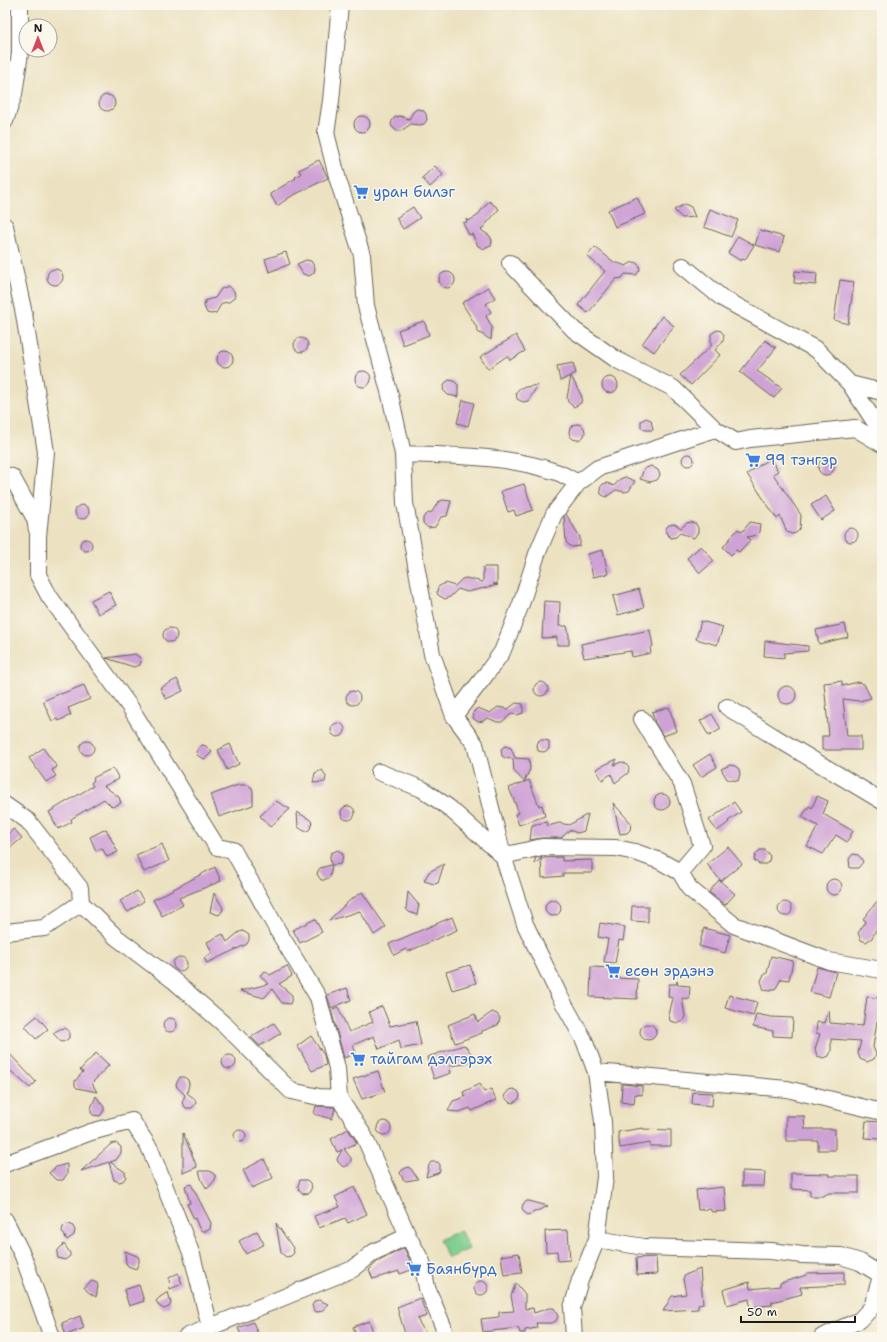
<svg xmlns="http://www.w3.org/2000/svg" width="887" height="1342" font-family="'Shantell Sans',sans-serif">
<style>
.green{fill:#7dce90;stroke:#4c7556}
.building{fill:#cfa2d6}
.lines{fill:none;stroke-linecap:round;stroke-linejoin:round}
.street-casing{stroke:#656156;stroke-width:18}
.street{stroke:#fff;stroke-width:16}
.labels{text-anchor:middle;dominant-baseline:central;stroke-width:3;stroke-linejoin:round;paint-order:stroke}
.shop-label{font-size:15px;fill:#366cbe;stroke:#fbf7ec;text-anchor:start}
</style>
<rect width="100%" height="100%" fill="#fbf7ec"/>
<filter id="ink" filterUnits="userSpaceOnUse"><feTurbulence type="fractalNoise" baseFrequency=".025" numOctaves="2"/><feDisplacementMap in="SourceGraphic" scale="8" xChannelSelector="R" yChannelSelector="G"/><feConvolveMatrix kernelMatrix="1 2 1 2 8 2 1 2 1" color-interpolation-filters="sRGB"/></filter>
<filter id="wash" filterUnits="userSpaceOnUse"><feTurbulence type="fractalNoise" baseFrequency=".012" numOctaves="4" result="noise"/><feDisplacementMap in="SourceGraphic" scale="16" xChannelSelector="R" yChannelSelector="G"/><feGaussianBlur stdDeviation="0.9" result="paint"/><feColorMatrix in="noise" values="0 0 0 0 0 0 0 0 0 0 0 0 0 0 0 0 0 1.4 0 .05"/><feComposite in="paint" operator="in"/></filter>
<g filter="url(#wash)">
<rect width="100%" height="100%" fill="#ece2c1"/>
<!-- green -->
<path class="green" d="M460 1230 469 1249 448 1258 439 1240Z"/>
<g id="blocks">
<!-- building -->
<path class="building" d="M99 103a8 8 0 1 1 16 0a8 8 0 1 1-16 0Z
M417 109 423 110 426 114 427 120 424 124 419 125 411 124 401 131H397L393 128 391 125 392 121 395 117 400 116 409 119 413 112Z
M354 124a8 8 0 1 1 16 0a8 8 0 1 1-16 0Z
M319 160 328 178 290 197 277 206 270 194 296 178 295 177 301 174 299 170Z
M435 166 443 175 430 187 422 178Z
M637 197 645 214 615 227 608 210Z
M489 201 499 209 481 230 490 236 492 241 491 246 484 249 478 246 472 234 469 235 463 223 467 222 466 219 468 221 476 217Z
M685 204 691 207 695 217 682 218 674 210Z
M413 207 420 218 403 229 396 218Z
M710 209 738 220 731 237 704 227Z
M760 230 784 237 780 252 755 245Z
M738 236 754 245 745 260 742 259 741 261 728 253Z
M595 247 615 263H618L626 266 631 263 635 262 639 265 640 270 636 275 625 274 622 278 616 279 588 313 578 305 605 271 587 256Z
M286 252 290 264 269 272 265 259Z
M306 260 311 261 315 268 314 273 309 276 303 274 297 264Z
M47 277a8 8 0 1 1 16 0a8 8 0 1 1-16 0Z
M795 271 817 273 816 285 794 283Z
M439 280a8 8 0 1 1 16 0a8 8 0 1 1-16 0Z
M840 280 854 282 848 324 834 320Z
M228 286 234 291 235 296 233 299 229 302 222 303 216 313 211 314 207 313 204 306 205 301 210 299 215 298 221 289Z
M488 287 495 298 486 304 491 312 486 316 492 327 491 340 478 332 476 326 462 303Z
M662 316 674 326 654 352 642 344Z
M424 321 429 335 403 345 398 330Z
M717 330 721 331 724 335 723 341 715 350 720 355 691 385 680 375 711 346V334Z
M516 335 525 351 510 360 507 356 488 369 480 357Z
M294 345a7 7 0 1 1 14 0a7 7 0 1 1-14 0Z
M765 340 776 348 757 371 782 388 774 398 740 372Z
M217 359a8 8 0 1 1 16 0a8 8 0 1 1-16 0Z
M573 363 576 373 560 381 557 366Z
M355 379a8 8 0 1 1 16 0a8 8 0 1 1-16 0Z
M571 376 582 397 581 403 574 407 568 402 567 398Z
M602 385a8 8 0 1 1 16 0a8 8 0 1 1-16 0Z
M449 380 454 381 458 385V397L448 395 443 390 445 383Z
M538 385 528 401 523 402 517 399 516 392 520 388Z
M463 400 474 403 468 426 457 423Z
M646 418 651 420 653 430H646L641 428V421Z
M569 432a8 8 0 1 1 16 0a8 8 0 1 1-16 0Z
M682 460a6 6 0 1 1 12 0a6 6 0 1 1-12 0Z
M770 458 778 471 773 474 801 515 800 529 796 533 792 534 787 532 780 516 777 519 747 474Z
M818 467a8 8 0 1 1 16 0a8 8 0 1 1-16 0Z
M651 466 658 470 660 475 657 480 650 482 640 479 644 469Z
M625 477 635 481 629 491 624 492 616 490 606 497 601 494 600 488 603 484 607 483 614 486 620 479Z
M524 484 533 510 516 516 514 510 508 512 501 491Z
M826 496 835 511 821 520 811 505Z
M443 500 451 501 447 516 441 517 435 527 428 528 423 523V518L427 514 432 512 438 502Z
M75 512a7 7 0 1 1 14 0a7 7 0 1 1-14 0Z
M566 514 580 537V546L571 547 566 542 564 516Z
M692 522 696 524 698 528V532L694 538 680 533 676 537 671 538 666 533V528L669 525 675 524 681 528 687 523Z
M750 522 760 524 759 532 756 535 747 537 750 540 739 552 736 550 731 555 723 547 738 529 742 532Z
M844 535a7 7 0 1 1 14 0a7 7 0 1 1-14 0Z
M80 545a6 6 0 1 1 12 0a6 6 0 1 1-12 0Z
M701 546 714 561 700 573 687 558Z
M603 550 608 574 593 577 588 554Z
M483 567H497V584H493L498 585 467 592 458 589 450 597 445 599 438 595 437 592 438 587 445 583 455 586 462 579 466 578 483 582Z
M639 589 644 608 618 615 613 596Z
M109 591 116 605 98 614 91 600Z
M544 601 560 602 559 626H567L569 635V645H557V637L542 638Z
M701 621 723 627 717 645 696 639Z
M845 624 848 637 819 644 816 630Z
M163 635a7 7 0 1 1 14 0a7 7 0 1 1-14 0Z
M650 630 653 646 650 648 651 653 632 657 631 651 584 658 581 644Z
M765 641 808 646V651L784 653V658L764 656Z
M135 654 140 658 141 661 140 665 134 667 106 658Z
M177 679 183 691 166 699 160 688Z
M842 681V686L858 682 864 684 871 698 859 701 843 699 847 736H861V750H822V736H829L824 683Z
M534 689a7 7 0 1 1 14 0a7 7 0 1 1-14 0Z
M84 685 90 699 68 708 71 715 58 721 57 719 52 721 43 701 61 693V694Z
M778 695a9 9 0 1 1 18 0a9 9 0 1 1-18 0Z
M346 698a7 7 0 1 1 14 0a7 7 0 1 1-14 0Z
M516 703 523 704V713L517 715 511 714 502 722H497L488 718 483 721 478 722 473 718 474 711 478 708 490 713 498 707 508 709Z
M669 707 677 731 663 736 655 723 652 712Z
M712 714 721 729 709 736 700 721Z
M331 730a7 7 0 1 1 14 0a7 7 0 1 1-14 0Z
M539 740H544L549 741V749L544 752 538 751 537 745Z
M80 748a7 7 0 1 1 14 0a7 7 0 1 1-14 0Z
M230 744 239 764 227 770 218 750Z
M203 745 206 746 212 752 206 758 203 759 197 755 196 752 200 746Z
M505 746 511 748 515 758 529 759 530 769 524 782 514 771 513 759 505 758 502 756 501 749Z
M43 748 57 767 52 770 56 776 46 782 29 758Z
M710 754 717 767 701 777 693 765Z
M617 759 614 765 621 762 625 763 629 768 628 773 615 783 611 774 602 780 596 769Z
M730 765 735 766 739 769 740 774 738 781 727 779 721 769Z
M113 768 119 779 104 786 119 797 121 803 112 807 104 799 71 819 72 822 58 829 49 812 93 786 91 783 94 780 93 778Z
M322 770 326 776 325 782 313 783 315 773Z
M529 780 539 806 542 805 545 816 519 825 515 814 519 813 509 788Z
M238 785H248L252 788 253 791V805L219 817 211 795Z
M654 802a8 8 0 1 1 16 0a8 8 0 1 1-16 0Z
M817 796 828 801 823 814 853 831 847 842 836 835 823 854 807 846 818 826 802 817 809 806 812 808Z
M276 801 290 809 270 827 260 816Z
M734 802 741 812 728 821 729 822 717 831 709 820Z
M613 803 631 823 630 830 627 833 620 834Z
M341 813a7 7 0 1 1 14 0a7 7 0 1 1-14 0Z
M297 812 309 819 312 822 310 829 307 831H304L298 827Z
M588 814 584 831 581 832 577 833 570 830 561 838H542L530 840 532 825 547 822 548 826 559 823 569 825Z
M14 829 22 838 10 848 5 842V836Z
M106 829 118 852 107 857 102 848 96 851 90 837Z
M162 844 169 861 144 872 136 855Z
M728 847 742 864 721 881 707 864Z
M338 850 343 854 342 861 340 864 332 865 330 877 324 880H321L317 874 318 871 320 868 331 865 330 856 331 853Z
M760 850H765L770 856 769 861 766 864H759L754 860 756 854Z
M853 854 858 855 861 858 863 862 858 868H850L849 859Z
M542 857 541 858 562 857V861L592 860V873H563V876L542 878 541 858 535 864V858Z
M444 864 438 883 434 884 424 881 429 872Z
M215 867 221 881 179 898 183 905 162 916 153 900Z
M826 887a8 8 0 1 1 16 0a8 8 0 1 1-16 0Z
M719 880 735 894 725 905 709 892Z
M137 891 144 901 128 912 120 901Z
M362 892 386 927 374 935 360 911 328 921 349 901Z
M408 892 419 905 417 915 409 912 406 909Z
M214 893 222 906 223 910 219 915 210 912Z
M882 895V917L872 938 866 942 861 940 858 933 866 921 863 919Z
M545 908a8 8 0 1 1 16 0a8 8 0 1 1-16 0Z
M778 909a7 7 0 1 1 14 0a7 7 0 1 1-14 0Z
M632 906H648V922L631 921Z
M452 917 457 930 407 952 406 949 394 955 389 944Z
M315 919 322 932 300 943 293 930Z
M600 923 625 927 623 941 619 940 615 963 604 962 608 939 598 937Z
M704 928 730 935 725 953 699 946Z
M243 931 249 935V940L247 944 207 963 204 958 212 953 207 942 223 934 227 942 239 932Z
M771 956 793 961 789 980 781 979 776 988 770 991 764 990 761 981 763 976 767 973Z
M173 964a7 7 0 1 1 14 0a7 7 0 1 1-14 0Z
M470 965 476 983 452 990 446 972Z
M287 966 292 976 279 984 292 995V998L290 1004 282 1003 272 989 264 998 240 991 268 984 260 975 265 971 270 975Z
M591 967 612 968V978L638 979 637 999 590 997Z
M817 967 836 972 829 997 810 992Z
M677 981 678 985 690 986 689 999 682 998 685 1016 683 1021 678 1023 670 1021 669 1015 673 998 668 997 669 984H677Z
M347 988 351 1000 331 1008 327 995Z
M729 995 757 1002 753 1016 725 1008Z
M867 997 882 998V1021H877L873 1047 876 1054 874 1059 867 1062 860 1059 858 1053 861 1041 831 1039V1051L829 1056 824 1058 817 1056 815 1049 820 1034 816 1033 817 1022 824 1023 829 1010 830 1023 863 1026Z
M382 1006 390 1026 416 1021 421 1045 401 1049 399 1040 379 1049 374 1036 353 1045 356 1053 344 1058 331 1010 338 1007 349 1032 373 1022 369 1012Z
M492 1012 497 1014 500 1018 498 1025 482 1031V1033L455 1043 448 1025 475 1014 478 1022Z
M756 1014 771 1017 793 1018 792 1037 773 1036V1031L753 1027Z
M37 1016 48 1029 36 1039 25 1026Z
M163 1025a7 7 0 1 1 14 0a7 7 0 1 1-14 0Z
M274 1023 281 1033 260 1046 251 1037Z
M640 1032a8 8 0 1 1 16 0a8 8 0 1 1-16 0Z
M65 1028 69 1031V1038L65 1041 61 1042 53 1033 60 1029Z
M311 1036 324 1055 326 1065 312 1071 302 1054H303L297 1046Z
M464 1045 471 1053 470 1061 466 1064 449 1066 451 1073 434 1079 427 1057Z
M5 1049 36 1082 30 1088 5 1066Z
M96 1053 109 1065 92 1083 97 1092 77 1088 75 1086V1081L83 1072 80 1070Z
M222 1062a7 7 0 1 1 14 0a7 7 0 1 1-14 0Z
M378 1071 385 1092 362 1099 353 1079Z
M180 1077H184L188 1080 189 1084 187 1093 195 1099 196 1103 192 1108H186L182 1103 185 1095 177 1087 176 1084Z
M480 1084 484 1092 491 1089 496 1100 472 1111 470 1108 459 1112 448 1111 453 1101 465 1097 463 1092Z
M622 1084 642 1086V1095L635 1094 634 1104 621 1102Z
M513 1089 518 1091 520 1095 519 1099 513 1103 509 1102 504 1096 509 1090Z
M693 1092 713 1093 712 1106 692 1104Z
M96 1096 104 1107V1110L100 1116 93 1115 91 1112V1108Z
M316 1106 334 1107 335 1109 332 1119 314 1114Z
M786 1116H804L805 1129H835V1150H818V1141H786Z
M866 1121 882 1122 881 1139 864 1138Z
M377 1128a7 7 0 1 1 14 0a7 7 0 1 1-14 0Z
M643 1128V1129L671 1130V1146H650V1143L620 1148 618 1132Z
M348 1129 357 1143 344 1149 351 1158V1161L347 1166 343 1167 338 1162 337 1159 342 1150 337 1152 331 1139Z
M234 1136a6 6 0 1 1 12 0a6 6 0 1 1-12 0Z
M183 1133 197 1167 183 1173Z
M116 1143 121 1147V1153L116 1160 110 1162 125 1172 126 1177 123 1181 119 1182 114 1180 109 1162 81 1171 111 1144Z
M264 1159 273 1178 252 1188 243 1170Z
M431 1162H438L440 1165V1171L438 1173 426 1177 429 1165Z
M67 1164V1174L63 1180H56L49 1173 56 1167Z
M408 1167 411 1169 418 1179 406 1181 403 1179 400 1173 402 1170Z
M199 1171H210L215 1175V1180L207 1189 202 1181Z
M742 1171 765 1172 764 1186H742Z
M791 1173 829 1174V1176H859V1193H829L823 1196H810V1190L791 1189Z
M300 1180H307L310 1183 312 1187 309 1193 303 1194 299 1191 298 1186Z
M191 1184 211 1223 210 1229 207 1231H202L199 1228 195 1218 194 1219 187 1204 190 1203 185 1186Z
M354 1187 367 1214 348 1223 345 1218 319 1228 314 1216 340 1207 335 1197Z
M724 1187 726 1211 712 1212 710 1209 698 1210 696 1190Z
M527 1201H529L548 1206 528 1215 524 1212 522 1208 523 1204Z
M276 1223 293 1248 294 1253 291 1256 286 1257 281 1253Z
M66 1224 72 1225 75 1230 74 1235 67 1240 62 1231 63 1227Z
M568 1230 570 1260 558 1261 557 1251 546 1252 545 1231Z
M257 1231 264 1244 246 1254 239 1241Z
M64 1244 70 1253V1256L65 1260 58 1258 57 1253 58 1250Z
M404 1248 414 1269 400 1274 399 1271 373 1279 369 1270 377 1262Z
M125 1251 137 1256 139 1258V1262L136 1269 128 1266 126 1263Z
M519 1253 522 1273 504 1275 501 1256Z
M656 1257 657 1274 637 1275 636 1258Z
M700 1269 703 1304 698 1305V1309L663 1311 672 1296 686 1294 683 1279 685 1275Z
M844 1272V1285L800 1287 802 1294 772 1302V1305L750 1307 749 1299 727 1305 723 1290 749 1282 750 1289 780 1286V1283L807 1275V1273Z
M178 1273 182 1284 170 1289 169 1278Z
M92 1281 97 1283 98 1286 96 1297 88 1292 84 1287Z
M474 1288a7 7 0 1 1 14 0a7 7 0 1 1-14 0Z
M516 1283 525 1294V1309L533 1308 534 1313 549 1308H554L558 1316 556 1321 551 1323H536L537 1328 525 1330V1333H520L518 1328 483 1332 481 1319 499 1317V1312L514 1311 511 1296Z
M139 1285 144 1301 129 1306 124 1290Z
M168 1292 171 1303 169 1307 164 1309 159 1306 156 1301 160 1297Z
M420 1298 427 1316 417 1319 428 1337H406L397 1307Z
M319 1300 328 1304 322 1311 318 1312 314 1311 312 1305 315 1301Z
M80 1316 84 1328 66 1335 62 1323Z
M369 1321 374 1334 366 1337H357L353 1327Z
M253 1322 259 1337H242L238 1328Z"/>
</g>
</g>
<g filter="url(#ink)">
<use href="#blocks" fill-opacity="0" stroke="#656156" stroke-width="1"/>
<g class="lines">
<!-- street casing -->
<g class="street-casing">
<path id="street" d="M340 5 331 101 326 133 338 180 362 255 366 306 390 395 403 454 405 503 432 654 454 716 475 744 503 856 525 924 559 995 584 1040 596 1072 603 1122 605 1177 597 1239 580 1280 572 1308 574 1337
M5 121 14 94 20 53V5
M5 226 24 314 46 452 38 537V575L49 596 130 707 217 847 233 850 278 931 318 997 337 1068 339 1098 364 1136 408 1236 422 1262 427 1288 443 1326 445 1337
M510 263 574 330 617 360 673 388 715 429 736 442 750 439 855 428 882 444
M683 266 722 298 817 350 850 384 882 433
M850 384 882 392
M403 454C453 456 505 455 553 471 562 473 570 479 578 483L598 468 715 429
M5 475 12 477 35 519 37 530
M727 707 773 736 882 801
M454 716 487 673 502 652 521 604 537 554 554 514 578 483
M642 719 682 784 702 846 680 872
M379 772 422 789 448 807 503 856 542 847 616 848 635 852 660 861 680 872 690 889 734 925 829 961 882 970
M5 805 28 821 80 888 81 903 116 937 173 980 226 1026 291 1091 319 1097 339 1098
M5 932 44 928 81 903
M596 1072 787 1089 882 1112
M5 1164 91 1132 132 1121 150 1149 192 1255 210 1327
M5 1220 23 1256 52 1337
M597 1239 644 1247 771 1251 802 1255 841 1256 860 1262 881 1275 882 1277
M186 1337 353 1269 374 1252 408 1236
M822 1337 860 1320 872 1307 882 1273"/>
</g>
<!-- street -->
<use href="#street" class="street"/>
</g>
</g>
<!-- icons -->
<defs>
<g id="supermarket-bare" transform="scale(1.2)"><path d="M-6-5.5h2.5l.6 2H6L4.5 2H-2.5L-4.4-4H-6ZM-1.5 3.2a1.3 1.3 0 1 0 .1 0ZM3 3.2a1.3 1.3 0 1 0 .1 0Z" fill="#3f7fe0" stroke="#fbf7ec" stroke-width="2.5" paint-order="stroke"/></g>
</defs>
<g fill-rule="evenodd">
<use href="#supermarket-bare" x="361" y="192"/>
<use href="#supermarket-bare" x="753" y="460"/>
<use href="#supermarket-bare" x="613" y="971"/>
<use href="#supermarket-bare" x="358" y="1059"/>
<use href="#supermarket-bare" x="414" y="1269"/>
</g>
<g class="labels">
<!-- shop labels -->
<g class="shop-label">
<text x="373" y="192">уран билэг</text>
<text x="765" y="460">99 тэнгэр</text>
<text x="625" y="971">есөн эрдэнэ</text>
<text x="370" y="1059">тайгам дэлгэрэх</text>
<text x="426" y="1269">Баянбүрд</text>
</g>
</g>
<!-- margin -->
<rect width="887" height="1342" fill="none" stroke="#fbf7ec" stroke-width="20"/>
<!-- north arrow -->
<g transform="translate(38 38)"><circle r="19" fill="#fbf7ec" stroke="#a29f99"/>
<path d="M0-3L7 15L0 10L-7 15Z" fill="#d1495b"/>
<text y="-6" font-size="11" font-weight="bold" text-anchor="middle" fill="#1c1c1c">N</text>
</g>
<!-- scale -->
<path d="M741 1316v6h114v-6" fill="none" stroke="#1c1c1c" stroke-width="2"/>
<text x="747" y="1316" font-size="12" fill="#1c1c1c" stroke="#fbf7ec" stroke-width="3" paint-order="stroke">50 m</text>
</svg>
